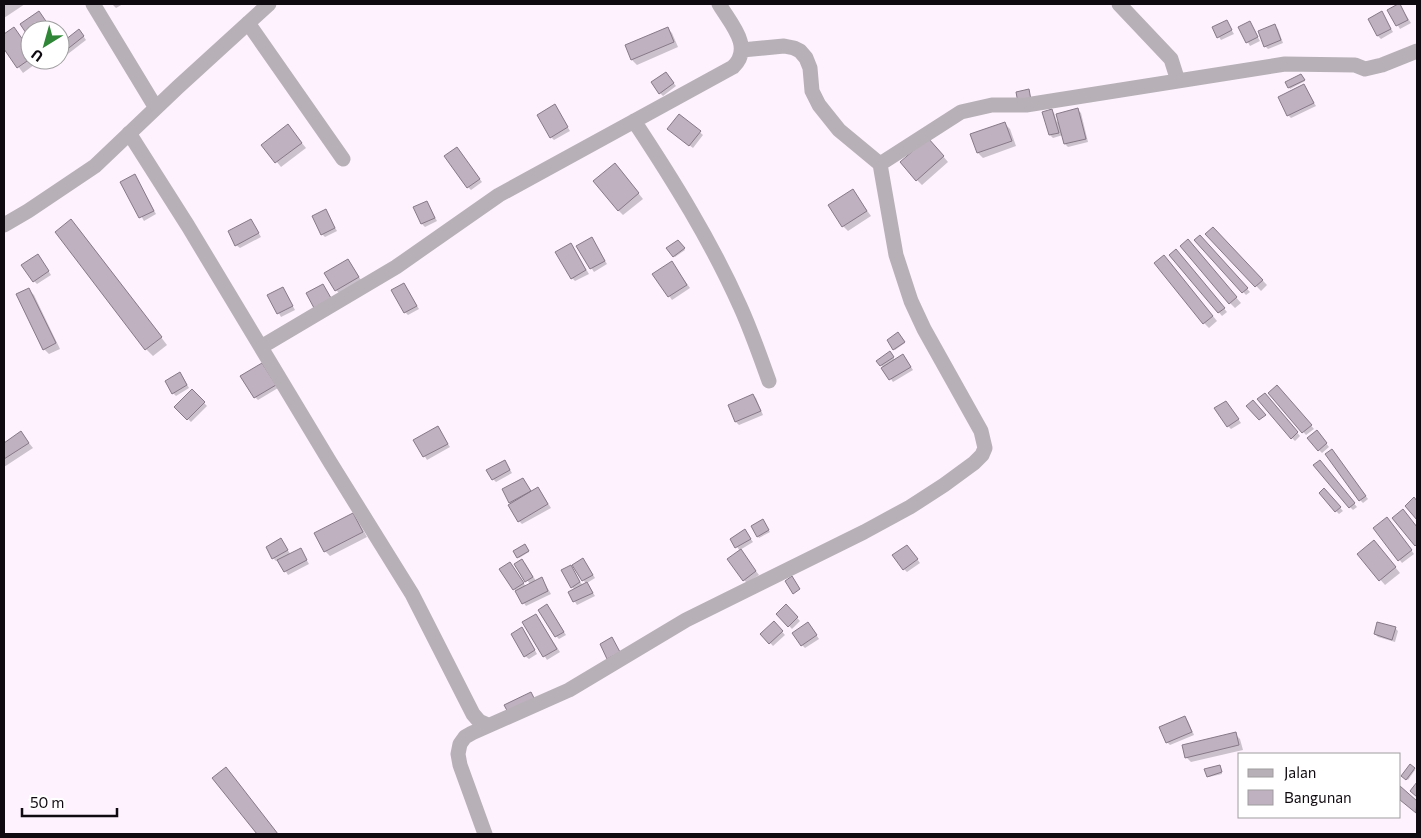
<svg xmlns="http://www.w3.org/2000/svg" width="1421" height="838" font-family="Commissioner,sans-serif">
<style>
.shadow{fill:#0003}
.building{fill:#c0b1c0;stroke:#877987}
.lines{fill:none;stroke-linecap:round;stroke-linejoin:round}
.minor{stroke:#b7b1b7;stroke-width:15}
</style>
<rect width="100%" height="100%" fill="#fef2ff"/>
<!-- shadow -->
<path class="shadow" d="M4 4H25L4 18Z
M112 4H123L116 8Z
M1399 4 1411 23 1400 29 1389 10Z
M1382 13 1393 32 1381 39 1378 36Z
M1226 21 1234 34 1221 40 1213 28Z
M1250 23 1260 41 1250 46 1240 28Z
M1274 26 1278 29 1283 43 1268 49 1265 46Z
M667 28 672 33 678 47 637 65 632 60 626 45Z
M13 29 30 50V60H37L38 62 23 73 4 47V36Z
M82 34 86 40 64 57 60 53V46Z
M666 73 676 86 663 96 660 93Z
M1302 76 1305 81 1290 89 1289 87Z
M1304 86 1316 106 1291 118 1288 115Z
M557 109 570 131 554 140 551 137Z
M1051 110 1054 113 1057 122 1078 110 1081 113 1088 142 1068 147 1065 144 1063 135 1053 138 1050 135Z
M680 115 703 135 693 148 672 132Z
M1005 124 1010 129 1016 146 983 158 978 153 972 135Z
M292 131 306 148 281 167 263 145Z
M933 144 948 162 922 185 917 180Z
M457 148 482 182 471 190 468 187Z
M620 170 643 199 623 215 618 210Z
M135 176 156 214 144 221 122 183Z
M853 191 871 216 848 231 843 226Z
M427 202 437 221 425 227 422 224 415 208Z
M326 211 337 231 325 237 322 234Z
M251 220 261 237 240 248 236 245Z
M78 228 167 345 153 356 146 349Z
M1213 228 1267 285 1261 291 1207 234Z
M1200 237 1250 292 1246 295 1196 241Z
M678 241 685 250 675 257 668 248Z
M594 242 607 264 594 272 578 247Z
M571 244 589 274 575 281 572 278Z
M1192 246 1241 303 1235 308 1230 303Z
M1179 254 1227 312 1222 316 1171 255Z
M41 259 51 275 37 284 34 281Z
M348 260 361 280 339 293 336 290Z
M1169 262 1217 321 1209 328 1204 323Z
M672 263 690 288 672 300 654 274Z
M404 284 419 309 408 315 405 312Z
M283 288 295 310 281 317 269 295Z
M29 290 34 295 60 349 49 354 44 349Z
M899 335 905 343 895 350 894 349Z
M891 354 895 360 906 359 913 370 893 382 881 365Z
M262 364 278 388 258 400 255 397Z
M183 377 189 388 176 396 173 393Z
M192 390 207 406 191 422 176 407Z
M1280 390 1314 429 1306 435 1269 393Z
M753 395 756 398 763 415 739 425 736 422Z
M1268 398 1300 436 1295 441 1292 438Z
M1229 405 1241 423 1231 429 1228 426Z
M438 428 450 447 427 460 415 440Z
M21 433 33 448 4 467V444Z
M1320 435 1329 447 1322 453 1319 450Z
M1335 454 1368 499 1363 503 1360 500Z
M505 461 512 473 496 482 493 479Z
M1323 465 1357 507 1353 510 1350 507Z
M523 479 532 493 538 489 541 492 551 508 522 524 519 521 510 502Z
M1327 493 1343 511 1339 514 1336 511Z
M352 514 357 519 367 537 330 556 325 551Z
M764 522 770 532 759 538 753 527Z
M1390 522 1414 554 1402 563 1375 528Z
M745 531 753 542 740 550 759 575 747 583 744 580 740 551 731 539Z
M281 540 291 555 301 550 309 564 288 575 279 560 276 561 273 558Z
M526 547 529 552 519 558 518 557Z
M1379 547 1400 573 1385 585 1358 554Z
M910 549 920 563 907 572 904 569Z
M525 563 536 581 541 579 544 582 551 594 526 606 514 589 513 566 526 587 530 584 516 564Z
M586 563 595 578 587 583 595 596 577 605 569 592 575 590 572 587 570 566 583 586 586 584 574 565Z
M786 606 800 621 792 629 778 614Z
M550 609 566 635 559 639 556 636Z
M536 615 560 652 547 660 524 623Z
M774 623 785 635 773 646 762 634Z
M811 627 819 639 805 648 802 645Z
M1395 628 1398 631 1395 642 1378 637 1375 634Z
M525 632 537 654 529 659 525 656Z
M1185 718 1188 721 1194 735 1170 745 1167 742Z
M1235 734 1240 739 1243 750 1191 762 1186 757Z
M1410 766 1415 770 1408 780 1402 776Z
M1220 767 1222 774 1209 777 1208 776Z"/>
<!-- building -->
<path class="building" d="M1398 4H1400L1408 20 1396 26 1387 10Z
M39 11 52 30H30V39L20 24Z
M1382 11 1391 29 1377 36 1368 19Z
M1227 20 1232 30 1217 38 1212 27Z
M1250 21 1258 37 1246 43 1238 27Z
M1275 24 1281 40 1264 47 1258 31Z
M14 27 30 50V59L17 68 4 49V34Z
M668 27 674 42 631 60 625 45Z
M79 29 84 36 60 55V44Z
M666 72 674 83 659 94 651 82Z
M1301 74 1305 80 1288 88 1285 82Z
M1304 84 1314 103 1287 116 1278 97Z
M1029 89 1031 100 1018 103 1016 92Z
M555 104 568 127 550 138 537 115Z
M1078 108 1086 139 1064 144 1056 114Z
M1052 109 1059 133 1049 135 1042 112Z
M679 114 701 131 689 146 667 129Z
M1005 122 1012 141 977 153 970 134Z
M288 124 302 143 275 163 261 145Z
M928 138 944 156 916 181 900 162Z
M457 147 480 179 467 188 444 156Z
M615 163 639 193 618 211 593 181Z
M135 174 154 211 139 218 120 182Z
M853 189 867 211 842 227 828 205Z
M427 201 435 218 421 224 413 207Z
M326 209 335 228 321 235 312 216Z
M71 219 162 337 145 350 55 232Z
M251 219 259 233 235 246 228 231Z
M1213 227 1263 280 1255 287 1205 234Z
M1200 235 1248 288 1242 293 1194 240Z
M592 237 605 261 590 269 576 246Z
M1188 239 1237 297 1229 304 1180 246Z
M678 240 685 248 673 257 666 248Z
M571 243 586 270 571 279 555 252Z
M1176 249 1225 308 1218 313 1169 255Z
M38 254 49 271 33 282 21 265Z
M1164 255 1213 316 1203 324 1154 263Z
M348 259 359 277 335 291 324 273Z
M672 261 687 285 668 297 652 274Z
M404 283 417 306 404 313 391 290Z
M323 284 331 298 314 308 306 293Z
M283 287 293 306 277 314 267 295Z
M29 288 56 343 43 350 16 294Z
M898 332 905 342 893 350 887 340Z
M890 351 894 357 880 366 876 361Z
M903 354 911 367 889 380 881 368Z
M262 363 276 385 254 398 240 376Z
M180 372 187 385 172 394 165 381Z
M1277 385 1312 425 1302 433 1268 393Z
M192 389 205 402 187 420 174 407Z
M1265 393 1298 432 1291 439 1257 399Z
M753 394 761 411 735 422 728 405Z
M1253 400 1266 415 1259 420 1246 406Z
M1226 401 1239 419 1227 427 1214 408Z
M438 426 448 444 423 457 413 440Z
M1317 430 1327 443 1318 451 1307 438Z
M21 431 29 443 4 459V443Z
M1332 449 1366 496 1359 501 1325 454Z
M505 460 510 470 492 480 486 470Z
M1320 460 1355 503 1349 508 1313 465Z
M523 478 531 491 509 503 502 489Z
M538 487 548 504 518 522 508 505Z
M1324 488 1341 507 1335 512 1319 493Z
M1414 497 1417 501V520L1405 506Z
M1403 509 1417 527V544L1415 546 1392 518Z
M353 513 363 532 324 552 314 533Z
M1387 517 1412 550 1398 561 1373 528Z
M763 519 769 530 757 537 751 526Z
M745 529 751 539 735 548 730 539Z
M281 538 288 550 272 559 266 547Z
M1374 540 1396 567 1379 581 1357 554Z
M525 544 529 551 517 558 513 551Z
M907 545 918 559 903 570 892 555Z
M301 548 307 560 284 572 277 560Z
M741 549 756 571 743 581 727 559Z
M583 558 593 575 582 581 572 565Z
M522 559 533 577 525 582 514 564Z
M510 562 524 583 513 590 499 569Z
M571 565 580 582 571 588 561 570Z
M792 576 800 589 793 594 785 581Z
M542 577 548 591 522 604 515 591Z
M587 582 593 593 573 602 568 592Z
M547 604 564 632 555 637 538 610Z
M786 604 798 617 788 627 776 614Z
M536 614 557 649 543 657 522 622Z
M774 621 783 631 769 644 760 634Z
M808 622 817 635 801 646 792 633Z
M1377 622 1396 627 1392 640 1374 634Z
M522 627 535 650 524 657 511 634Z
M612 637 620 652 607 659 600 644Z
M531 692 536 702 510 716 504 705Z
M1185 716 1192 732 1166 743 1159 727Z
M1236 732 1239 745 1185 758 1182 745Z
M1410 764 1415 768 1406 780 1401 776Z
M1220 765 1222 772 1207 777 1204 769Z
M226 767 278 834H257L212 778Z
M1417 782V797L1410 791Z
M1400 786 1417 801 1416 813 1400 800Z"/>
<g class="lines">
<!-- minor -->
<path class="minor" d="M93 4 156 108
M1119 4 1171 59 1178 81
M248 23 343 159
M634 121C673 180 711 241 740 306 751 330 760 356 769 381
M129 133 188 226 330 462 412 594 473 714 479 721 488 725
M880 164 961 112 992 105H1026L1285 64 1355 65 1365 69 1382 65 1417 51
M4 225 28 211 95 166 178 87 269 4
M261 347 396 267 499 195 733 67C754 47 730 23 719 4
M485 834 460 765 458 754 460 744 465 737 472 733 569 690 686 620 864 532 910 507 944 485 974 463 982 455 985 448 981 431 924 329 911 301 896 255 880 164 839 130 819 105 812 91 810 68 806 58 800 51 794 48 784 46 742 50"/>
</g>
<!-- border -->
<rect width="1421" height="838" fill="none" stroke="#0f0a0f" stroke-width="10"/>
<!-- legend -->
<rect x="1238" y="753" width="162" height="65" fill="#ffffff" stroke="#9f9d9f"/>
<rect x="1248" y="769" width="25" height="8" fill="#b7b1b7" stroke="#9f9d9f"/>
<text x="1284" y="778" font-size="15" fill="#0f0a0f">Jalan</text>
<rect x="1248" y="790" width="25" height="15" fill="#c0b1c0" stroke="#9f9d9f"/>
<text x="1284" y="803" font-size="15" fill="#0f0a0f">Bangunan</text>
<!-- north arrow -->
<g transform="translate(45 45) rotate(217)"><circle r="24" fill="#ffffff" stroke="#9f9d9f"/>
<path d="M0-4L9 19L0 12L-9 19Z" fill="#2e8636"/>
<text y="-8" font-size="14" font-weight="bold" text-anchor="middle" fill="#0f0a0f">U</text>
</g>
<!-- scale -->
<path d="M22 808v8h95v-8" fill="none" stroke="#0f0a0f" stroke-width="2.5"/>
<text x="30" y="808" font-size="15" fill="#0f0a0f" stroke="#ffffff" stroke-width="4" paint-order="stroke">50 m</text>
</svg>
